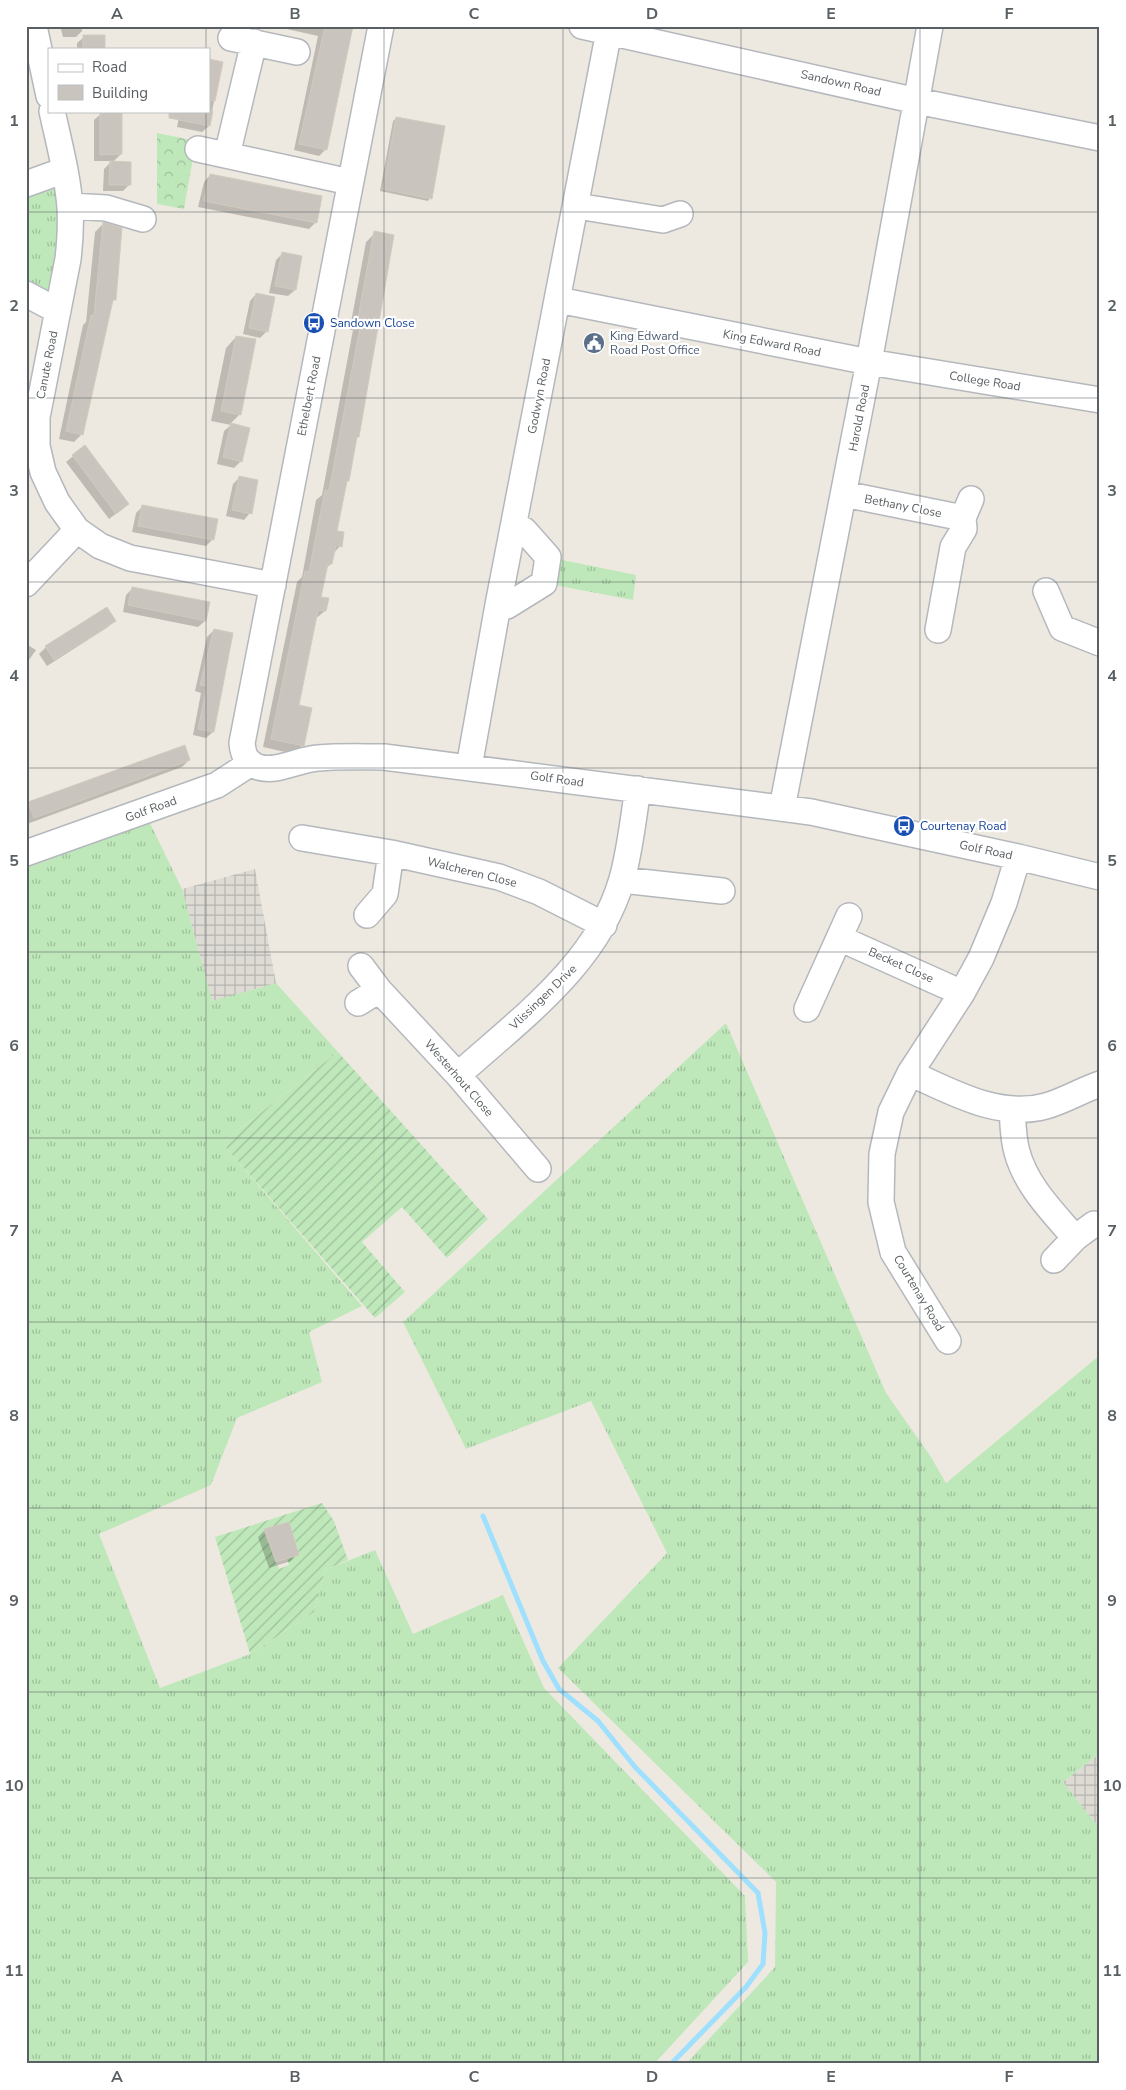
<svg xmlns="http://www.w3.org/2000/svg" width="1126" height="2090" font-family="'Nunito Sans',sans-serif">
<style>
.industrial{fill:url(#industrial-grid)}
.grass{fill:url(#grass-tufts)}
.forest{fill:url(#forest-crowns)}
.garden{fill:url(#garden-furrows);fill-rule:evenodd}
.shadow{fill:#0003}
.lines{fill:none;stroke-linecap:round;stroke-linejoin:round}
.stream{stroke:#9fe0ff;stroke-width:5}
.building{fill:#c9c4bd;stroke:#d3cabe}
.minor-casing{stroke:#b4b8bd;stroke-width:28}
.minor{stroke:#fff;stroke-width:25}
.grid{fill:none;stroke:#595f63;stroke-width:1;stroke-opacity:0.55}
.labels{text-anchor:middle;dominant-baseline:central;stroke-width:4.5;stroke-linejoin:round;paint-order:stroke}
.street-label{font-size:12px;fill:#595f63;stroke:#fff}
.transit-label{font-size:12px;fill:#164399;stroke:#fff;text-anchor:start}
.service-label{font-size:12px;fill:#4e5e75;stroke:#fff;text-anchor:start}
.neatline{fill:none;stroke:#595f63;stroke-width:2}
.grid-label{font-size:16px;text-anchor:middle;font-weight:bold;fill:#595f63}
</style>
<defs>
<pattern id="industrial-grid" width="8" height="8" patternUnits="userSpaceOnUse" patternTransform="scale(1.25)"><rect width="8" height="8" fill="#dedbd5"/><path d="M0 4h8M4 0v8" fill="none" stroke="#b7b5b0"/></pattern>
<pattern id="grass-tufts" width="24" height="20" patternUnits="userSpaceOnUse" patternTransform="scale(1.25)"><rect width="24" height="20" fill="#bfe8ba"/><path d="M3 7l-1-3M5 7V3M7 7l1-3M15 17l-1-3M17 17v-4M19 17l1-3" fill="none" stroke="#9ebf9b"/></pattern>
<pattern id="forest-crowns" width="20" height="18" patternUnits="userSpaceOnUse" patternTransform="scale(1.25)"><rect width="20" height="18" fill="#bfe8ba"/><path d="M2 6a3 3 0 1 1 6 0M12 15a3 3 0 1 1 6 0" fill="none" stroke="#9ebf9b"/></pattern>
<pattern id="garden-furrows" width="10" height="10" patternUnits="userSpaceOnUse" patternTransform="scale(1.25)"><rect width="10" height="10" fill="#bfe8ba"/><path d="M-1 1l2-2M0 10L10 0M9 11l2-2" fill="none" stroke="#9ebf9b"/></pattern>
</defs>
<rect width="100%" height="100%" fill="#eee9e0"/>
<!-- industrial -->
<path class="industrial" d="M255 869 276 983 212 1002 182 889Z
M1100 1753V1829L1063 1782Z"/>
<!-- grass -->
<path class="grass" d="M65 170 58 311 26 294V184Z
M548 557 636 575 633 600 544 583Z
M148 819 182 889 212 1001 276 983 338 1052 222 1143 362 1306 309 1332 322 1382 237 1418 211 1485 99 1534 160 1688 250 1654 314 1612 325 1570 375 1550 413 1634 503 1595 544 1688 745 1896 748 1962 654 2064H26V866L43 862Z
M726 1023 886 1393 931 1457 946 1483 1100 1355V1753L1063 1782 1100 1829V2064H686L775 1967 776 1882 558 1668 667 1553 591 1401 466 1449 403 1322Z"/>
<!-- forest -->
<path class="forest" d="M157 133 196 141 184 209 157 204Z"/>
<!-- garden -->
<path class="garden" d="M338 1052 488 1219 447 1258 402 1207 362 1242 405 1292 375 1318 222 1143Z
M322 1503 334 1521 348 1560 325 1570 314 1612 250 1654 215 1537ZM289 1522 299 1554 287 1558 289 1565 279 1569 275 1560V1541L268 1543 264 1530Z"/>
<!-- shadow -->
<path class="shadow" d="M60 26H82V31L76 37H63Z
M273 26H352L326 149 319 156 294 150 318 36Z
M84 37 103 49H77V43Z
M209 60 222 63 209 126 202 132 177 127 180 111H209Z
M86 111H105L102 114 121 154 113 162 130 184 123 191H103L104 169 112 161H94V120L103 112Z
M396 118 430 198 428 201 380 191 393 121Z
M210 175 316 222 309 229 198 207 204 182Z
M103 224 115 299 111 303 82 434 74 442 59 439 83 325 86 322 95 232Z
M375 233 358 437 356 439 348 481 345 483 336 532 340 546 333 554 331 564 325 569 320 598 325 611 315 619 298 706 303 745 294 754 263 747 297 582 302 577 316 500 322 495 353 330H350L352 317 366 242Z
M283 253 301 257 295 290 288 296 269 293 276 260Z
M256 294 267 331 260 338 243 334 250 301Z
M26 334H29L26 347Z
M236 337 240 414 230 424 248 429 241 461 234 468 217 464 224 431 231 425 211 421 226 348Z
M84 447 121 510 109 519 66 462Z
M239 478 250 513 244 520 226 516 233 484Z
M142 507 213 539 206 546 132 532 136 513Z
M133 588 205 621 198 627 123 612 126 595Z
M106 608 114 620 108 627 47 666 39 654 46 647Z
M214 630 213 732 206 738 193 735 201 693 195 691 207 637Z
M26 644 36 650 26 664Z
M189 760 182 767 27 824 26 806 29 803Z
M265 1530 297 1554 291 1561 269 1568 258 1537Z"/>
<g class="lines">
<!-- stream -->
<path class="stream" d="M483 1516 543 1661 559 1689 598 1721 635 1767 758 1893 765 1933 763 1964 746 1987 671 2064"/>
</g>
<!-- building -->
<path class="building" d="M325 26H353L327 150 299 144Z
M83 35H105V49H83Z
M209 59 223 62 215 101 209 100Z
M169 111H213L210 126 169 118Z
M122 112V154L100 155V113Z
M396 117 445 126 432 199 383 189Z
M110 161 131 162V185H109Z
M210 174 322 196 317 223 204 201Z
M103 222 122 228 116 300H113L83 435 66 431 91 315 94 316Z
M374 231 394 235 359 437H357L349 481H347L337 531 344 532 342 547 336 545 332 564H328L321 597 329 598 326 611 318 610 299 705 312 708 304 746 271 739 305 571 309 572 325 490 329 491 361 322 358 321 360 307Z
M282 252 302 256 296 290 275 286Z
M256 293 275 297 268 332 249 328Z
M236 336 256 339 241 415 221 411Z
M231 423 250 428 242 462 223 457Z
M85 445 129 504 116 514 72 455Z
M239 476 258 480 252 514 232 510Z
M142 505 218 519 214 540 138 526Z
M132 587 210 602 206 621 128 605Z
M107 607 116 621 54 660 45 646Z
M214 629 233 633 214 732 198 729 207 686 200 685Z
M185 745 190 760 34 818 28 802Z
M289 1522 299 1555 276 1562 264 1529Z"/>
<g class="lines">
<!-- minor casing -->
<g class="minor-casing">
<path id="minor" d="M34 26 49 96
M381 26 242 743C243 754 246 763 258 767 277 773 299 759 318 758 340 756 362 757 384 757L811 812 1018 857 1100 877
M582 26 917 101 1100 138
M231 38 297 52
M52 111C59 143 68 176 70 208 71 225 70 242 68 259L37 417V446L43 472 57 502 77 530 100 546 130 558 273 585
M198 149 350 182
M227 155 254 42
M26 184 65 170
M70 206 106 208 143 219
M577 206 663 220 680 214
M26 294 58 311
M558 300 869 362 1100 400
M844 494 963 518 964 529 953 547 938 630
M963 518 971 499
M26 584 77 530
M1046 591 1062 628 1100 643
M498 605 507 606 544 583 548 557 524 530 514 527
M469 767 498 605 610 26
M782 808 869 362 930 26
M302 838 391 853 499 877 539 892 604 925
M26 853 217 785 251 763
M622 880 722 891
M367 915 385 894 391 853
M839 938 962 993
M361 966 379 990 458 1075 538 1169
M358 1003 379 990
M807 1009 849 916
M910 1073C952 1092 999 1119 1046 1106 1064 1101 1082 1090 1100 1084
M458 1075C520 1019 598 964 622 879 630 851 633 819 638 789
M1012 1109C1013 1123 1013 1139 1017 1152 1026 1186 1053 1212 1075 1238
M1054 1260 1075 1238 1094 1224
M948 1341 893 1252 881 1202 882 1154 891 1112 910 1073 962 993 981 958 1004 903 1018 857"/>
</g>
<!-- minor -->
<use href="#minor" class="minor"/>
</g>
<!-- grid -->
<path class="grid" d="M206 26V49M384 26V2064M563 26V2064M741 26V2064M920 26V2064M206 111V2064M26 212H1100M26 398H1100M26 582H1100M26 768H1100M26 952H1100M26 1138H1100M26 1322H1100M26 1508H1100M26 1692H1100M26 1878H1100"/>
<!-- icons -->
<defs>
<g id="bus-disc" transform="scale(1.125)"><circle r="9.5" fill="#1a4fb4" stroke="#fff"/><path d="M-5-6H5V4H4V6H2V4H-2V6H-4V4H-5ZM-3.5-4V0h7V-4ZM-3.5 1.2v1.5H-2V1.2ZM2 1.2v1.5H3.5V1.2Z" fill="#fff"/></g>
<g id="civic-disc" transform="scale(1.125)"><circle r="9.5" fill="#5c6f8a" stroke="#fff"/><path d="M-.6-6.5H3V-4.5H.6V-3L4-1V1h2V6H-6V1h2V-1L-.6-3ZM-1.2 2.5V6h2.4V2.5Z" fill="#fff"/></g>
</defs>
<g fill-rule="evenodd">
<use href="#bus-disc" x="314" y="323"/>
<use href="#civic-disc" x="594" y="343"/>
<use href="#bus-disc" x="904" y="826"/>
</g>
<g class="labels">
<!-- street labels -->
<g class="street-label">
<text transform="translate(841 83) rotate(13)">Sandown Road</text>
<text transform="translate(772 343) rotate(11)">King Edward Road</text>
<text transform="translate(47 365) rotate(-79)">Canute Road</text>
<text transform="translate(985 381) rotate(9)">College Road</text>
<text transform="translate(309 396) rotate(-79)">Ethelbert Road</text>
<text transform="translate(539 396) rotate(-79)">Godwyn Road</text>
<text transform="translate(859 418) rotate(-79)">Harold Road</text>
<text transform="translate(903 506) rotate(11)">Bethany Close</text>
<text transform="translate(557 779) rotate(8)">Golf Road</text>
<text transform="translate(151 809) rotate(-20)">Golf Road</text>
<text transform="translate(986 850) rotate(12)">Golf Road</text>
<text transform="translate(472 872) rotate(14)">Walcheren Close</text>
<text transform="translate(901 965) rotate(24)">Becket Close</text>
<text transform="translate(543 997) rotate(-44)">Vlissingen Drive</text>
<text transform="translate(459 1078) rotate(49)">Westerhout Close</text>
<text transform="translate(919 1293) rotate(59)">Courtenay Road</text>
</g>
<!-- transit labels -->
<g class="transit-label">
<text x="330" y="323">Sandown Close</text>
<text x="920" y="826">Courtenay Road</text>
</g>
<!-- service labels -->
<g class="service-label">
<text x="610" y="336">King Edward<tspan x="610" dy="14">Road Post Office</tspan></text>
</g>
</g>
<!-- border -->
<rect width="1126" height="2090" fill="none" stroke="#ffffff" stroke-width="55"/>
<!-- legend -->
<rect x="48" y="48" width="162" height="65" fill="#ffffff" stroke="#bdbfc1"/>
<rect x="58" y="64" width="25" height="8" fill="#ffffff" stroke="#bdbfc1"/>
<text x="92" y="72" font-size="15" fill="#595f63">Road</text>
<rect x="58" y="85" width="25" height="15" fill="#c9c4bd" stroke="#bdbfc1"/>
<text x="92" y="98" font-size="15" fill="#595f63">Building</text>
<rect x="28" y="28" width="1070" height="2034" class="neatline"/>
<g class="grid-label">
<text x="117" y="19">A</text>
<text x="295" y="19">B</text>
<text x="474" y="19">C</text>
<text x="652" y="19">D</text>
<text x="831" y="19">E</text>
<text x="1009" y="19">F</text>
<text x="14" y="126">1</text>
<text x="1112" y="126">1</text>
<text x="14" y="311">2</text>
<text x="1112" y="311">2</text>
<text x="14" y="496">3</text>
<text x="1112" y="496">3</text>
<text x="14" y="681">4</text>
<text x="1112" y="681">4</text>
<text x="14" y="866">5</text>
<text x="1112" y="866">5</text>
<text x="14" y="1051">6</text>
<text x="1112" y="1051">6</text>
<text x="14" y="1236">7</text>
<text x="1112" y="1236">7</text>
<text x="14" y="1421">8</text>
<text x="1112" y="1421">8</text>
<text x="14" y="1606">9</text>
<text x="1112" y="1606">9</text>
<text x="14" y="1791">10</text>
<text x="1112" y="1791">10</text>
<text x="14" y="1976">11</text>
<text x="1112" y="1976">11</text>
<text x="117" y="2082">A</text>
<text x="295" y="2082">B</text>
<text x="474" y="2082">C</text>
<text x="652" y="2082">D</text>
<text x="831" y="2082">E</text>
<text x="1009" y="2082">F</text>
</g>
</svg>
